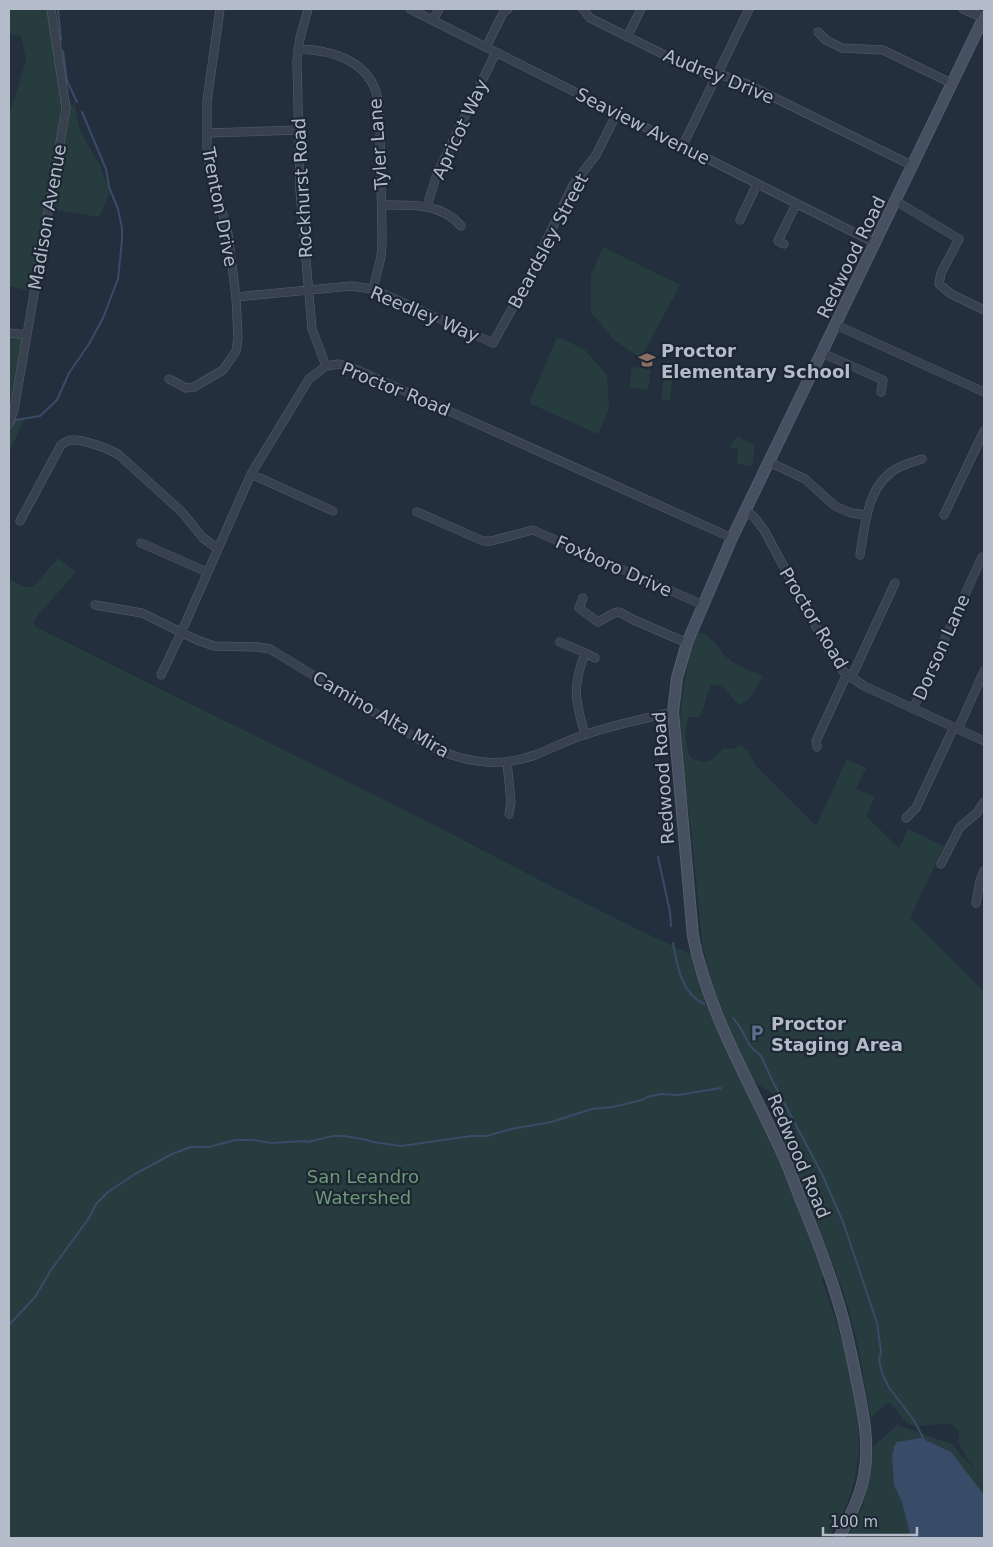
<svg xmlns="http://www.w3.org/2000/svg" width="993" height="1547" font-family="'DejaVu Sans',sans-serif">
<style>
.green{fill:#263c3f}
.water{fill:#394c67}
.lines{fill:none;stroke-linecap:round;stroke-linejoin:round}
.stream{stroke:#394c67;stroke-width:2}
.street-casing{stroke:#565f6c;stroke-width:9}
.secondary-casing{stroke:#565f6c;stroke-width:12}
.street{stroke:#38414e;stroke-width:8}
.secondary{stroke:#465061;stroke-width:10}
.labels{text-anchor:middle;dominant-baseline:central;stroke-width:4.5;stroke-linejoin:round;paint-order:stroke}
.street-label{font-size:18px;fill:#b4bcc9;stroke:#1d2633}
.poi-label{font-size:18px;font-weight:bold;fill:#b4bcc9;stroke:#1d2633;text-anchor:start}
.park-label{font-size:18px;fill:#6b9a76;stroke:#1d2633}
</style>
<rect width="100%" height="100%" fill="#242f3e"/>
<!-- green -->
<path class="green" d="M9 9H48L62 106 60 108V119L51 177 31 291 9 286V109H11L25 64 26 58 21 36 9 34Z
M69 105H75L80 131 100 165 110 193 99 217 51 209Z
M603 247 680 285 641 358 614 340 591 312V276Z
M9 329 25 331 9 409Z
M557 337 584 349 607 375 609 409 598 434 529 403Z
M632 367 651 369 648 390 629 387Z
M665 371 673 372 670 401 661 399Z
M9 416 24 420 9 452Z
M738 436 755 446 752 466 737 464 738 449 729 447Z
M58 558 76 572 33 621 34 626C134 676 233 725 332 774 455 833 573 901 697 957L830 1275 822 1278 823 1283C847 1351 879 1448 841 1516 836 1524 832 1532 826 1538H9V579L25 587H33Z
M701 633C715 637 718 651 730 660 739 667 752 671 763 676L750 698 741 705C729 699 726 682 711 685 705 695 706 707 699 717H689C684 729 685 747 691 758 711 766 710 760 724 748L732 749 741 745 748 751 756 766 816 826 847 759 866 768 856 789 875 797 866 816 899 848 908 829 944 846 910 918 984 992V1538H847L863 1506 874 1446 897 1425 952 1444 982 1478 967 1459 959 1443V1431C946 1415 927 1430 911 1425 900 1421 899 1408 889 1403L884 1405 872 1417 870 1413C863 1376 858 1337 846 1301 826 1240 799 1183 777 1123L784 1118C789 1096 762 1091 752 1079L715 994 708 970 702 940 691 829 683 771 680 720 683 692 689 658 697 634Z"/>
<!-- water -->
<path class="water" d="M921 1438 951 1452 984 1495V1538H911L902 1502 894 1485 892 1454 894 1451 893 1448 897 1442Z"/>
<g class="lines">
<!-- stream -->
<path class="stream" d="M58 9 61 40
M63 51 67 81 77 102
M9 429 16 420 40 416 57 400 69 373 89 344 103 318 118 279 122 240V228L118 209 109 187 106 169 82 112
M658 857 670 912 671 926
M673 943C677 965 681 993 704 1004
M733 1018 740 1027 750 1046 761 1056 773 1082 822 1174 843 1222 876 1320
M877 1322 881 1352 879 1360 882 1373 888 1386 915 1422 925 1442
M9 1325 35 1297 51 1270 89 1218 96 1204 108 1192 135 1174 172 1154 191 1147H209L235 1140H253L272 1143 305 1141 308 1142 333 1136H344L367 1140 373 1142 401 1146 471 1136H487L511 1129 551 1122 592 1109 613 1107 642 1100 647 1097 661 1094 678 1095 721 1088"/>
<!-- street casing -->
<g class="street-casing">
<path id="street" d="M308 9 300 38 297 61 300 190 312 329 326 366
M410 9 875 243
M583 9 590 18 695 70 710 75 725 76 747 84 913 166
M963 9 984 18
M433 20 439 9
M818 32 826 40 842 48 883 50 953 84
M627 37 641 9
M486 47 503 13 508 9
M298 49C333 50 371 61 378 100 381 118 380 137 380 155 381 184 382 214 382 243L381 257 373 289
M207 133 298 130
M683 145 749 9
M896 201 959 239 941 273 939 284 951 294 984 310
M382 205C410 205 441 202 461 226
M427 206 437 174 496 52
M740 220 757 184
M784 244 778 241 796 204
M236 297 351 286 373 289 493 343 524 287 573 185 596 155 617 113
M836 325 984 392
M9 333 27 335
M822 353 883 380 881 392
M169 379 186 388 194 387 223 370 236 351 238 338 236 297 228 234 209 163 207 147V101L220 9
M9 423 14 410 66 108 51 9
M769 462 805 479 835 506 851 513 867 515
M251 474 333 511
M745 510 754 517 764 530 826 645 843 671 864 686 984 741
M417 512 483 541H491L533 530 703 605
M944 515 984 431
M20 521 61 445C65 442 68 440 72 440 83 439 110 449 119 455L182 512 203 538 218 549
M141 543 207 572
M860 555C865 525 867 486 896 469 904 464 913 462 922 459
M583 598 579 608 598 622 614 613 619 612 634 620 687 643
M95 605 142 613 197 640 214 646 258 647 270 649 428 745C462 762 497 769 535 755 551 749 567 740 584 735 613 725 643 719 673 712
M560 642 585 653C572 687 575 701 585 734
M585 653 595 658
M161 675 181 633 251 474 309 379 326 366 339 364 353 368 732 538
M851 678 895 583
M913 709 982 557
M958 729 984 671
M817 747 816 741 847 674
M507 762 511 802 509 814
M906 818 916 808 954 727
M941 864 960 827 977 813 984 802
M976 903 980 881 984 871"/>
</g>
<!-- secondary casing -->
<g class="secondary-casing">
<path id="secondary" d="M839 1538C849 1518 860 1498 864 1475 870 1444 863 1412 857 1382 852 1357 847 1332 840 1308 829 1270 815 1234 800 1198 793 1179 786 1160 777 1142 746 1075 707 1009 693 936L673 712 677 678 687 643 732 538 984 17"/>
</g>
<!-- street -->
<use href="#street" class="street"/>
<!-- secondary -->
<use href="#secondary" class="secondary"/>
</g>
<!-- icons -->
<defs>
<g id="school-bare" transform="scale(1.35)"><path d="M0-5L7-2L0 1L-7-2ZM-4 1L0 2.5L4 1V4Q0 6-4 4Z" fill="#8d6e63" stroke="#1d2633" stroke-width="2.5" paint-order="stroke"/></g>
<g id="parking-bare" transform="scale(1.35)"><path d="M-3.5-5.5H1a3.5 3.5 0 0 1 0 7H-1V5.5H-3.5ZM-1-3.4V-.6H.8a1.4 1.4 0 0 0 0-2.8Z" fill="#5c6f8a" stroke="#1d2633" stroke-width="2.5" paint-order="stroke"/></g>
</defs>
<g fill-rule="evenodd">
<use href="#school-bare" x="647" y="360"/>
<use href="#parking-bare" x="757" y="1033"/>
</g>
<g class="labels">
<!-- street labels -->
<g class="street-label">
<text transform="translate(719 76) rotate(22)">Audrey Drive</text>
<text transform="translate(643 126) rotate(27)">Seaview Avenue</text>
<text transform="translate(460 129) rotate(-65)">Apricot Way</text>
<text transform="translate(378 144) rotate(-94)">Tyler Lane</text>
<text transform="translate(302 188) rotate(-93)">Rockhurst Road</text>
<text transform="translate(220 207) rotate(79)">Trenton Drive</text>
<text transform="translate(47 217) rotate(-80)">Madison Avenue</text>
<text transform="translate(548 241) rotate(-62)">Beardsley Street</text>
<text transform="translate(851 257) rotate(-64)">Redwood Road</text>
<text transform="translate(425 314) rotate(23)">Reedley Way</text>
<text transform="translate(396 389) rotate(22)">Proctor Road</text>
<text transform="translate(614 566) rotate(24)">Foxboro Drive</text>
<text transform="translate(814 618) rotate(59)">Proctor Road</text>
<text transform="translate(941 647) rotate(-66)">Dorson Lane</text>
<text transform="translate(381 714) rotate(30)">Camino Alta Mira</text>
<text transform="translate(663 778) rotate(-94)">Redwood Road</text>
<text transform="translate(799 1156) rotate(67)">Redwood Road</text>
</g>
<!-- poi labels -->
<g class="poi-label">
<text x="661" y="350">Proctor<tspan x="661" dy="21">Elementary School</tspan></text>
<text x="771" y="1023">Proctor<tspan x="771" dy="21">Staging Area</tspan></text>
</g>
<!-- park labels -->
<g class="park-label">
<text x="363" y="1176">San Leandro<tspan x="363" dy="21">Watershed</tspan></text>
</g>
</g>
<!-- border -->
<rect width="993" height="1547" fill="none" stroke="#b4bcc9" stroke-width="20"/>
<!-- scale -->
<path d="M823 1527v8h94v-8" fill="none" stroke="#b4bcc9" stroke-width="2.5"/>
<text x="830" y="1527" font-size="15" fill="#b4bcc9" stroke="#1d2633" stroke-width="4" paint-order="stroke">100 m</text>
</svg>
